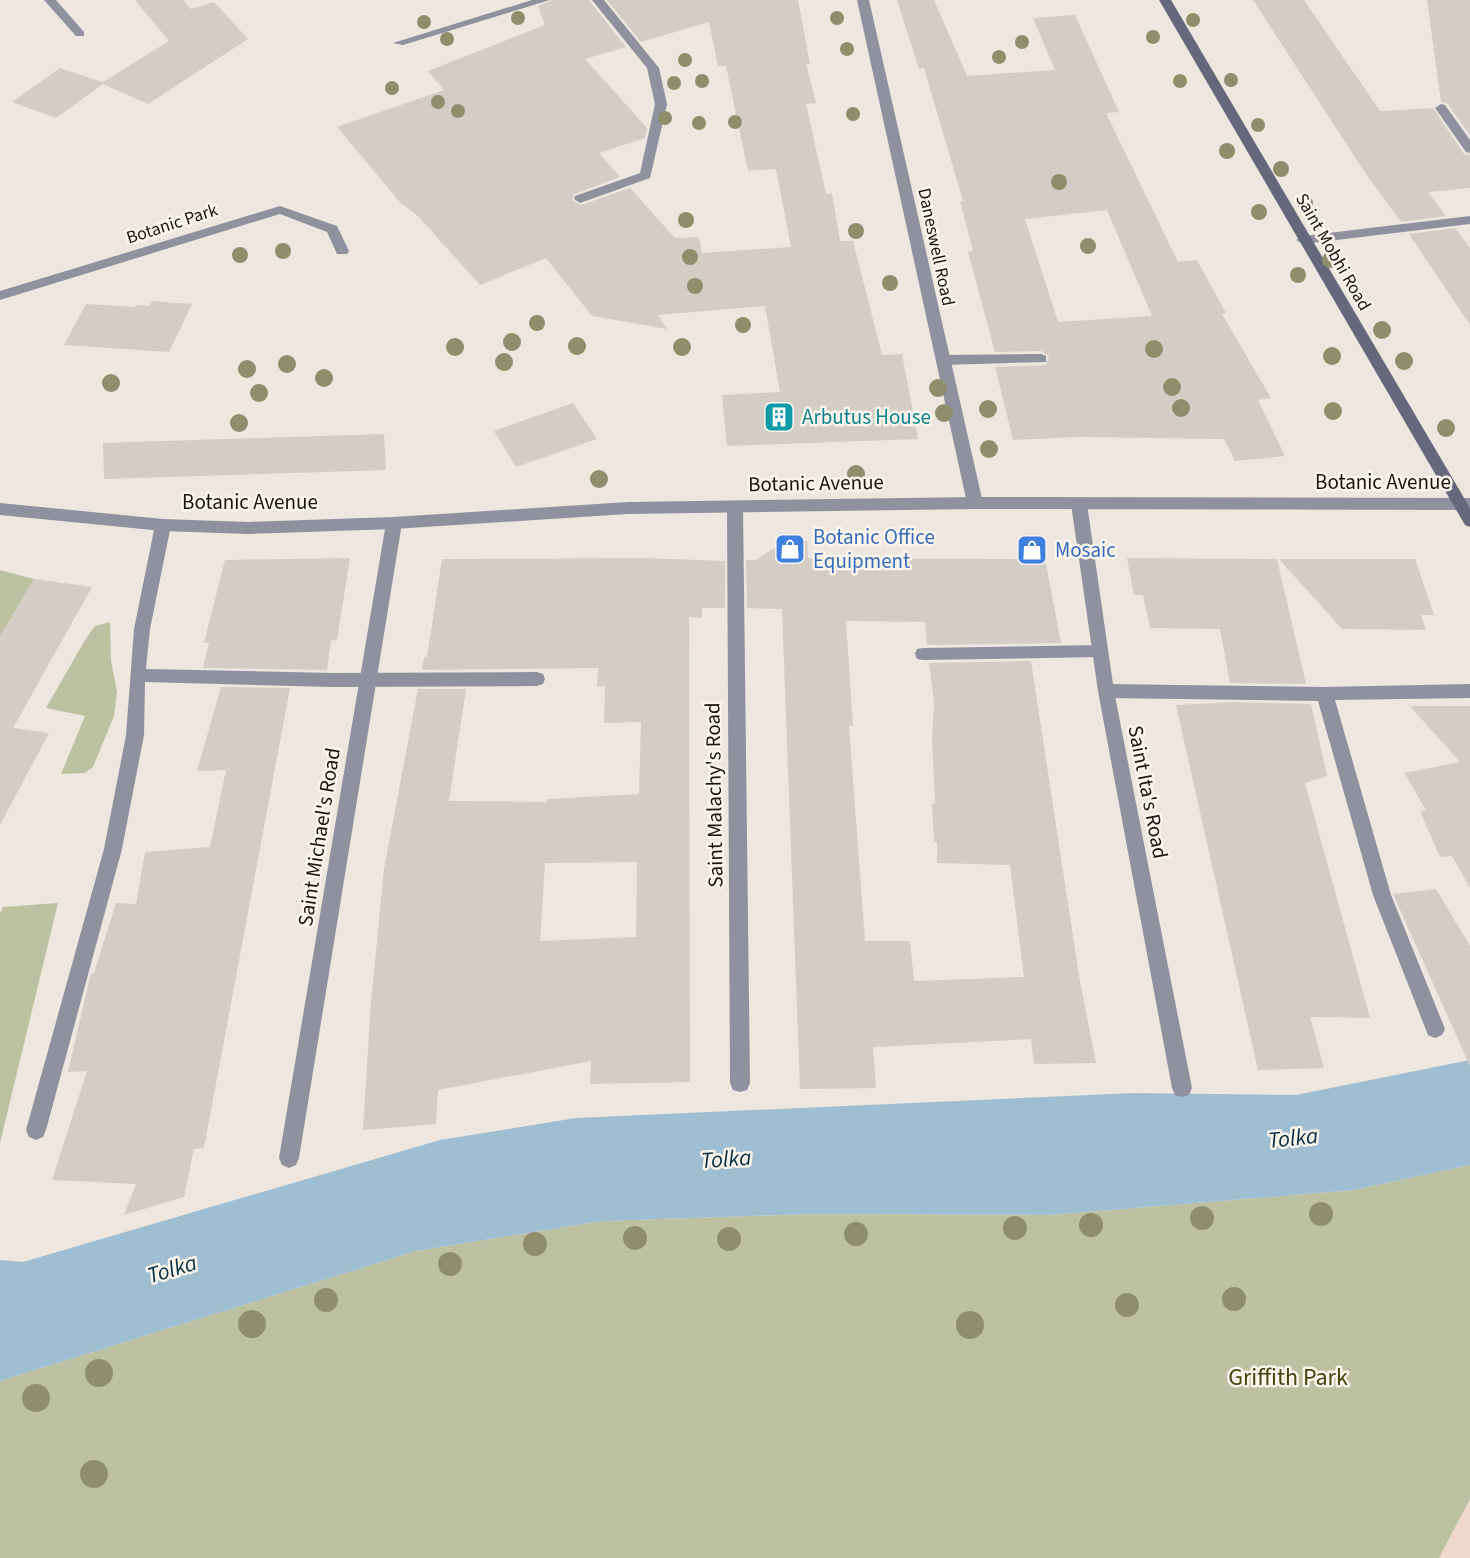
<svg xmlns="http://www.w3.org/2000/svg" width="1470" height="1558" font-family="'Source Sans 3',sans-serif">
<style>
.education{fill:#f1d8cf}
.green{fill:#bcc1a1}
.water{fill:#9fbed2}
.building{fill:#d3cdc5;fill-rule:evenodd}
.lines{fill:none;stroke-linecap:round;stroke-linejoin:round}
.service{fill:#8f919e;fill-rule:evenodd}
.minor{fill:#8f919e;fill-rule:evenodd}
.tertiary{fill:#8f919e;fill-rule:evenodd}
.secondary{fill:#65687b;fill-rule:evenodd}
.tree{fill:#8e8e6d}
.labels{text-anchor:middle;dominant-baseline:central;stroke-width:5;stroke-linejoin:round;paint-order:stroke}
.far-street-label{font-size:18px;fill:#181613;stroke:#fbf5ec}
.culture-label{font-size:21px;fill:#0d838f;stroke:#fbf5ec;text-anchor:start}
.street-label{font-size:21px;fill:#181613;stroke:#fbf5ec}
.shop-label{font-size:21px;fill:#366cbe;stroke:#fbf5ec;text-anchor:start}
.water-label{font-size:23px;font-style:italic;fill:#073147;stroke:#fbf5ec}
.near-park-label{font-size:24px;fill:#414510;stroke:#fbf5ec}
</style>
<rect width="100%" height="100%" fill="#ede7df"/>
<!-- education -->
<path class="education" d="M1470 1499V1558H1439Z"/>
<!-- green -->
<path class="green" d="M0 570 34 579 0 637Z
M110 622 111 661 117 692 114 716 93 767 85 773 61 774 85 716 46 708 85 640 95 626Z
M58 903 0 1143V913L3 907Z
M1470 1165V1499L1439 1558H0V1381L416 1251 602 1221 811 1214 1050 1215 1354 1190Z"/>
<!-- water -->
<path class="water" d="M1470 1060V1165L1354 1190 1050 1215 811 1214 602 1221 416 1251 0 1381V1260L23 1262 440 1140 576 1118 1135 1093 1296 1095Z"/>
<!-- building -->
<path class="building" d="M135 0H183L191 9 214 2 248 39 148 104 103 84 56 118 12 102 60 68 103 82 169 41Z
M553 0H589L626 47 585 59 647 128 645 138 599 153 620 177 574 194 572 200 581 205 630 188 675 238 699 237 702 253 791 247 776 169 748 171 726 66H718L709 22 641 42 607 0H798L810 64H806L816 103 806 104 826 194 832 193 840 241H853L882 355 902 354 918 439 727 446 722 395 780 392 765 306 658 315 667 329 592 316 546 258 480 285 419 217 400 202 337 127 444 90 428 71 545 25 538 6Z
M897 0H934L967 76 1055 70 1033 18 1075 15 1119 112 1106 113 1178 262 1197 260 1226 313 1222 314 1271 398 1258 400 1285 456 1235 461 1224 439 1080 437 1013 440 995 367 1046 365 1049 356 1041 351 995 352 968 252 973 251 960 201H963L924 68 919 69ZM1107 210 1152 316 1058 322 1025 219Z
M1253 0H1304L1380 111 1433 108 1464 154 1470 155V188L1428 192 1446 216 1401 222 1366 174Z
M1427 0H1470V135L1447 103 1441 102Z
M1455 228 1470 248V325L1409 234Z
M152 301 192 304 169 352 64 345 86 304 134 307 136 305 149 306Z
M573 403 597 439 516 467 494 431Z
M384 434 386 470 104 479 103 443Z
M807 541 808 558 1045 559 1061 643 927 645 925 622 846 621 853 726H849L865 941H910L914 981 1024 977 1010 865 937 863V842H934L932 804H935L932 739 934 703 929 663 1031 661 1079 976 1096 1063 1034 1064 1031 1039 873 1047 876 1088 800 1089 782 609 747 608 746 560H756L783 542Z
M350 558 337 640H331L327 670 203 668 209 643H204L225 560Z
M643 558 725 561V608H702V618L689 617 690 1082 590 1084 591 1061 438 1090 436 1124 363 1130 371 1002 384 869 418 689H466L449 801 547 802V799L639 794 641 722 604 723 605 686 597 687 598 668 422 670 424 657H427L442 559ZM637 862 636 937 540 941 545 863Z
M1127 558 1277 559 1306 684 1230 683 1220 629 1150 628 1143 595H1134Z
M1279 559H1415L1434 615H1421L1426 630 1342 629Z
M34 579 92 587 13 728 49 733 0 825V637Z
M221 687 290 688 204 1148 194 1149 184 1197 124 1215 136 1184 52 1180 87 1071 68 1072 91 973H94L116 903 136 904 145 852 210 847 226 770 197 771Z
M1234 702 1311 704 1327 776 1305 783 1370 1018 1310 1017 1324 1068 1258 1070 1176 705Z
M1410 706H1470V888L1452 856 1440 857 1420 811 1426 810 1404 773 1460 762Z
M1436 889 1470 946V1066L1393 894Z"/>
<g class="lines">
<!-- service -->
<path class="service" d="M592 0H604L659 68 667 104 650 178 580 203 574 199 575 196 640 173 655 104 647 68Z
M1441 104 1445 105 1470 140V153L1466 152 1435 108Z
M1041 354 1046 356V362L943 365 936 360 943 355Z
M163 519 171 525 150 629 146 669 333 673 537 672 543 674 545 679 543 684 537 686 333 687 145 682 144 735 122 849 46 1130 43 1137 36 1140 29 1137 26 1130 104 849 126 735 134 629 155 525Z
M1100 645 1108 651 1100 657 923 660 917 659 915 654 917 649 923 648Z
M1106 684 1323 687 1470 684V698L1335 700 1391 895 1445 1029 1442 1035 1435 1038 1428 1035 1373 895 1318 701 1106 698 1100 696 1098 691 1100 686Z"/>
<!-- minor -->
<path class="minor" d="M44 0H56L84 32V36H76Z
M532 0H550L403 45 393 43Z
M857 0H869L983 503 975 509 967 503Z
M280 206 337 226 349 251 347 254H337L327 232 280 214 0 300V291Z
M1470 216V224L1303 244 1296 240 1303 236Z
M1079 498 1087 504 1114 691 1192 1088 1189 1095 1182 1097 1175 1095 1172 1088 1098 691 1071 504Z
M735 501 743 507 750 1083 747 1090 740 1092 733 1090 730 1083 727 507Z
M394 517 402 523 299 1158 296 1165 289 1168 282 1165 279 1158 386 523Z"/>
<!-- tertiary -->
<path class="tertiary" d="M975 497 1470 498V510L975 509 628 514 394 529 248 534 163 531 0 515V503L163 519 248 522 394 517 628 502Z"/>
<!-- secondary -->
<path class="secondary" d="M1159 0H1171L1470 508V527L1465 525Z"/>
</g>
<!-- trees -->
<g class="tree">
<circle cx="518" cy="18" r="7"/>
<circle cx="837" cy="18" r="7"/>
<circle cx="1193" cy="20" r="7"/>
<circle cx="424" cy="22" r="7"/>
<circle cx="1153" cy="37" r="7"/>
<circle cx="447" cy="39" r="7"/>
<circle cx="1022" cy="42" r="7"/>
<circle cx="847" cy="49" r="7"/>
<circle cx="999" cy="57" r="7"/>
<circle cx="685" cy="60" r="7"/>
<circle cx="1231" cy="80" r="7"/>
<circle cx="702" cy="81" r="7"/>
<circle cx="1180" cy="81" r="7"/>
<circle cx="674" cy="83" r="7"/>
<circle cx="392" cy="88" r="7"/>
<circle cx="438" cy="102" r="7"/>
<circle cx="458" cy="111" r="7"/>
<circle cx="853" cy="114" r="7"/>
<circle cx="665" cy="118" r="7"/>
<circle cx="735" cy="122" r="7"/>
<circle cx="699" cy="123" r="7"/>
<circle cx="1258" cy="125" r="7"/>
<circle cx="1227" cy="151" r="8"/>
<circle cx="1281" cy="169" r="8"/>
<circle cx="1059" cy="182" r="8"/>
<circle cx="1305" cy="203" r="8"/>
<circle cx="1259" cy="212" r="8"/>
<circle cx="686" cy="220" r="8"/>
<circle cx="856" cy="231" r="8"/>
<circle cx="1088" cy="246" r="8"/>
<circle cx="283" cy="251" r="8"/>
<circle cx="240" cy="255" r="8"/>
<circle cx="690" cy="257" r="8"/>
<circle cx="1330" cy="260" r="8"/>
<circle cx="1298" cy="275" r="8"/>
<circle cx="890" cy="283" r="8"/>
<circle cx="695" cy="286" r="8"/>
<circle cx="537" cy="323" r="8"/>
<circle cx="743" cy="325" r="8"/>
<circle cx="1382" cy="330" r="9"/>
<circle cx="512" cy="342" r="9"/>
<circle cx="577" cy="346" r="9"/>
<circle cx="455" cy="347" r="9"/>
<circle cx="682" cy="347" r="9"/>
<circle cx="1154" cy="349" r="9"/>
<circle cx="1332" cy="356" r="9"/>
<circle cx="1404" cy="361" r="9"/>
<circle cx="504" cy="362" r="9"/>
<circle cx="287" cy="364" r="9"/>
<circle cx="247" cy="369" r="9"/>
<circle cx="324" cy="378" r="9"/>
<circle cx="111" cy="383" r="9"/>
<circle cx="1172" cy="387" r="9"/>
<circle cx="938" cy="388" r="9"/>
<circle cx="259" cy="393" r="9"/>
<circle cx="1181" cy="408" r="9"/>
<circle cx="988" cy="409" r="9"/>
<circle cx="1333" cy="411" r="9"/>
<circle cx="944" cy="413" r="9"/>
<circle cx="239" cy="423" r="9"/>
<circle cx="1446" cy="428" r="9"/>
<circle cx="989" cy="449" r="9"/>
<circle cx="856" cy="474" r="9"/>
<circle cx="599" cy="479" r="9"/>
<circle cx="1321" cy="1214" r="12"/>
<circle cx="1202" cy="1218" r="12"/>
<circle cx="1091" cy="1225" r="12"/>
<circle cx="1015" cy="1228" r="12"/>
<circle cx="856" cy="1234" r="12"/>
<circle cx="635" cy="1238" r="12"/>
<circle cx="729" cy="1239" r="12"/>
<circle cx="535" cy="1244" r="12"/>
<circle cx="450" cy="1264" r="12"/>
<circle cx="1234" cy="1299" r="12"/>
<circle cx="326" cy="1300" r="12"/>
<circle cx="1127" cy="1305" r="12"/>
<circle cx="252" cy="1324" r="14"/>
<circle cx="970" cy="1325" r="14"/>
<circle cx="99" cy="1373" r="14"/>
<circle cx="36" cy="1398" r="14"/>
<circle cx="94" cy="1474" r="14"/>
</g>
<!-- icons -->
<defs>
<g id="building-square" transform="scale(1.575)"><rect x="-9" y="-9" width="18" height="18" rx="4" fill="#0f9aa8" stroke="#fbf5ec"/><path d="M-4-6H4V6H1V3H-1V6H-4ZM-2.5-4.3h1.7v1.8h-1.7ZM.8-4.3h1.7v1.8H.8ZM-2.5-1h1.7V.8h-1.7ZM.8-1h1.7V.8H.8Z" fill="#fff"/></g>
<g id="shop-square" transform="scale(1.575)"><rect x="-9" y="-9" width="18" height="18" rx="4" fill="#3f7fe0" stroke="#fbf5ec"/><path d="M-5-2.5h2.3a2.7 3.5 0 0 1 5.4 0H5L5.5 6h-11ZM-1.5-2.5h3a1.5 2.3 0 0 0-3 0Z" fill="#fff"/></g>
</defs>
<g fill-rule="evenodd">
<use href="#building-square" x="779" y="417"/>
<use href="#shop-square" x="790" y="549"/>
<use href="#shop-square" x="1032" y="550"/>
</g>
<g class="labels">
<!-- far-street labels -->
<g class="far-street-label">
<text transform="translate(172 224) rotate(-18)">Botanic Park</text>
<text transform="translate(936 247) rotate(78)">Daneswell Road</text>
<text transform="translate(1333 252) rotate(60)">Saint Mobhi Road</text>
</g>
<!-- culture labels -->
<g class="culture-label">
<text x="802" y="417">Arbutus House</text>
</g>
<!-- street labels -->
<g class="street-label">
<text x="1383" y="482">Botanic Avenue</text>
<text transform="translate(816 483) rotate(-1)">Botanic Avenue</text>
<text x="250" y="502">Botanic Avenue</text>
<text transform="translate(1148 792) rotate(79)">Saint Ita's Road</text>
<text transform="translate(714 795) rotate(-91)">Saint Malachy's Road</text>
<text transform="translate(319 837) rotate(-81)">Saint Michael's Road</text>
</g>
<!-- shop labels -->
<g class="shop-label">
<text x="813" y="537">Botanic Office<tspan x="813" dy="24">Equipment</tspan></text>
<text x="1055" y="550">Mosaic</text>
</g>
<!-- water labels -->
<g class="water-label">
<text transform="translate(1293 1138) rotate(-6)">Tolka</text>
<text transform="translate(726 1159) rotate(-4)">Tolka</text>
<text transform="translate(172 1269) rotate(-17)">Tolka</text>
</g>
<!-- near-park labels -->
<g class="near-park-label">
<text x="1288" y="1377">Griffith Park</text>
</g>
</g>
</svg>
